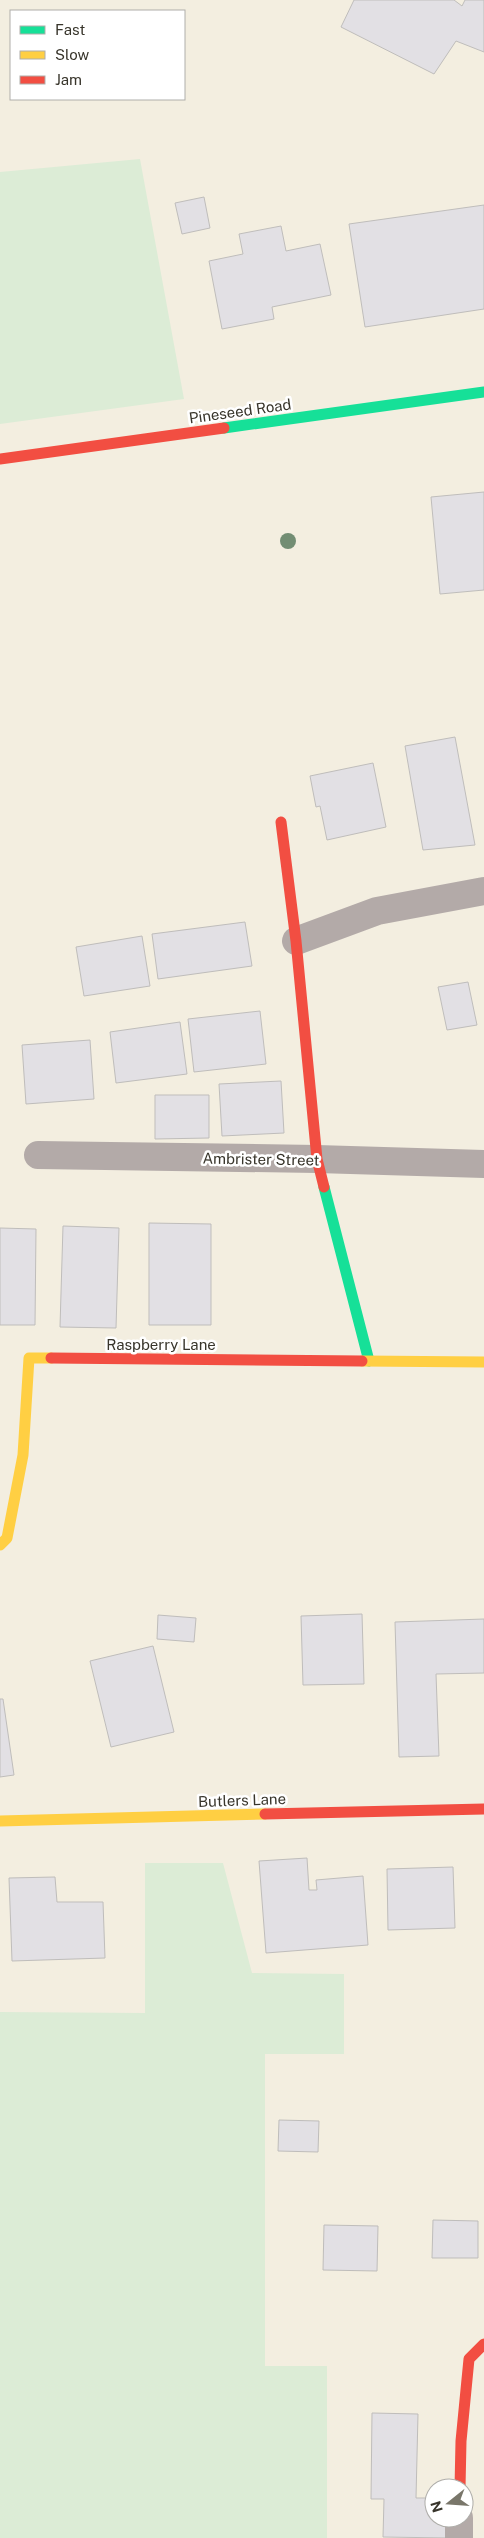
<svg xmlns="http://www.w3.org/2000/svg" width="484" height="2538" font-family="'Public Sans',sans-serif">
<style>
.green{fill:#dcecd6}
.building{fill:#e2e0e4;stroke:#bfbdbb}
.lines{fill:none;stroke-linecap:round;stroke-linejoin:round}
.street{stroke:#b3aaa8;stroke-width:28}
.fast{stroke:#16e098;stroke-width:11}
.slow{stroke:#ffcf43;stroke-width:11}
.jam{stroke:#f24e42;stroke-width:11}
.tree{fill:#728d73}
.labels{text-anchor:middle;dominant-baseline:central;stroke-width:5;stroke-linejoin:round;paint-order:stroke}
.street-label{font-size:15px;fill:#38352b;stroke:#fff}
</style>
<rect width="100%" height="100%" fill="#f3eee0"/>
<!-- green -->
<path class="green" d="M140 159 184 399 0 424V172Z
M145 1863H223L252 1973 344 1974V2054H265V2366H327V2538H0V2012L145 2013Z"/>
<!-- building -->
<path class="building" d="M354 0H454L462 6 465 0H484V52L456 41 434 74 341 27Z
M204 197 210 228 182 234 175 203Z
M484 205V309L365 327 349 224Z
M281 226 286 251 320 244 331 295 272 307 274 319 222 329 209 261 243 254 239 234Z
M484 492V590L440 594 431 497Z
M455 737 475 845 423 850 405 746Z
M373 763 386 827 327 840 320 806 316 807 310 776Z
M245 922 252 966 158 979 152 934Z
M142 936 150 986 84 996 76 947Z
M468 982 477 1025 447 1030 438 987Z
M260 1011 266 1064 194 1072 188 1019Z
M180 1022 187 1074 116 1083 110 1032Z
M90 1040 94 1099 26 1104 22 1045Z
M281 1081 284 1133 222 1136 219 1084Z
M155 1095H209V1138L155 1139Z
M149 1223 211 1224V1325H149Z
M63 1226 119 1228 116 1328 60 1327Z
M0 1228 36 1229 35 1325H0Z
M362 1614 364 1684 303 1685 301 1616Z
M158 1615 196 1618 194 1642 157 1639Z
M484 1619V1673L436 1674 439 1756 399 1757 395 1622Z
M153 1646 174 1732 111 1747 90 1661Z
M0 1699H3L14 1775 0 1777Z
M307 1858 309 1890H317L316 1880 363 1876 368 1945 266 1953 259 1861Z
M453 1867 455 1928 388 1930 387 1869Z
M55 1877 57 1902H103L105 1958 12 1961 9 1878Z
M279 2120 319 2121 318 2152 278 2151Z
M433 2220 478 2221V2258H432Z
M324 2225 378 2226 377 2271 323 2270Z
M372 2413 418 2414 416 2498H434V2518H449V2538L383 2537 384 2499H371Z"/>
<g class="lines">
<!-- street -->
<path class="street" d="M296 941 377 911 484 891
M38 1155 317 1159 484 1164
M459 2538V2518"/>
<!-- fast -->
<path class="fast" d="M224 428 484 392
M324 1187 369 1361"/>
<!-- slow -->
<path class="slow" d="M362 1361 484 1362
M0 1545 7 1538 23 1455 29 1358H51
M0 1821 265 1814"/>
<!-- jam -->
<path class="jam" d="M0 459 224 428
M281 822 296 941 317 1159 324 1187
M51 1358 362 1361
M265 1814 484 1809
M460 2488 461 2441 469 2359 484 2344"/>
</g>
<!-- trees -->
<circle class="tree" cx="288" cy="541" r="8"/>
<g class="labels">
<!-- street labels -->
<g class="street-label">
<text transform="translate(240 411) rotate(-8)">Pineseed Road</text>
<text transform="translate(261 1159) rotate(1)">Ambrister Street</text>
<text x="161" y="1344">Raspberry Lane</text>
<text transform="translate(242 1800) rotate(-2)">Butlers Lane</text>
</g>
</g>
<!-- legend -->
<rect x="10" y="10" width="175" height="90" fill="#ffffff" stroke="#afaeaa"/>
<rect x="20" y="26" width="25" height="8" fill="#16e098" stroke="#afaeaa"/>
<text x="55" y="35" font-size="15" fill="#38352b">Fast</text>
<rect x="20" y="51" width="25" height="8" fill="#ffcf43" stroke="#afaeaa"/>
<text x="55" y="60" font-size="15" fill="#38352b">Slow</text>
<rect x="20" y="76" width="25" height="8" fill="#f24e42" stroke="#afaeaa"/>
<text x="55" y="85" font-size="15" fill="#38352b">Jam</text>
<!-- north arrow -->
<g transform="translate(449 2503) rotate(253)"><circle r="24" fill="#ffffff" stroke="#afaeaa"/>
<path d="M0-4L9 19L0 12L-9 19Z" fill="#79766a"/>
<text y="-8" font-size="14" font-weight="bold" text-anchor="middle" fill="#38352b">N</text>
</g>
</svg>
